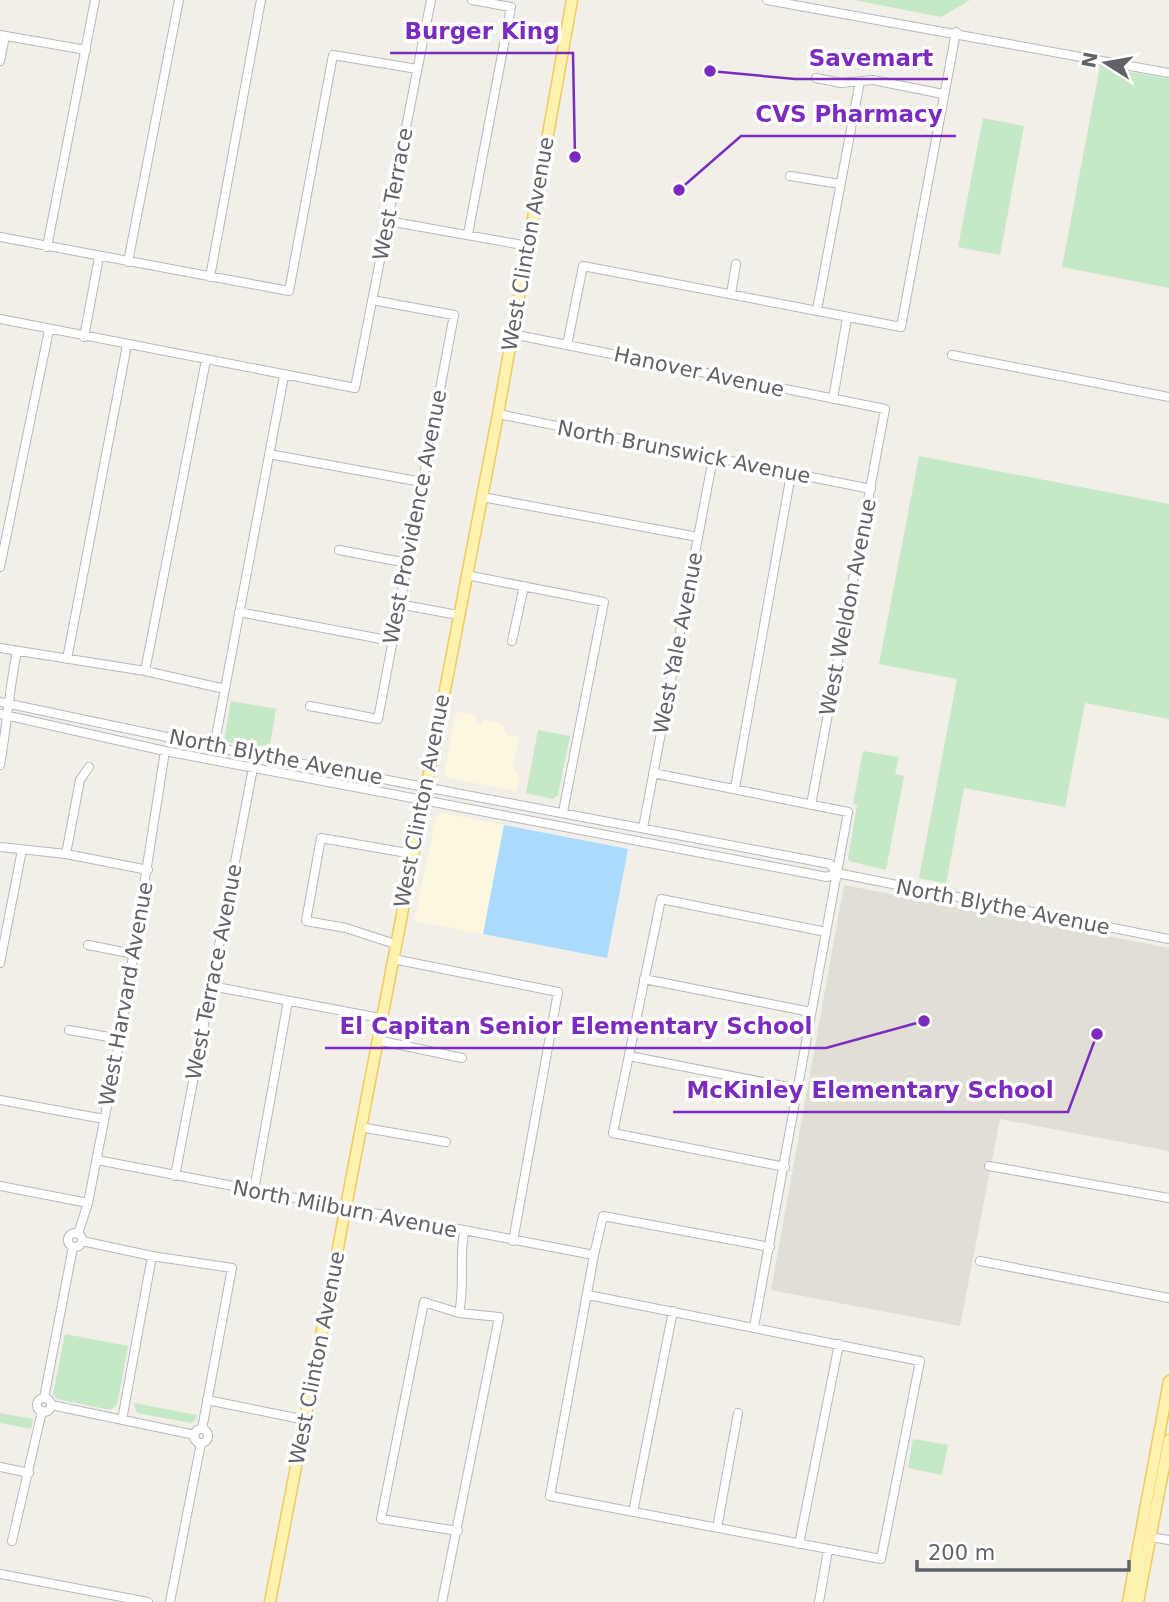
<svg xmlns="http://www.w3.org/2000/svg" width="1169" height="1602" font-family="'DejaVu Sans',sans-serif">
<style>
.commercial{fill:#fef7e0}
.education{fill:#e1ded6}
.green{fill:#c5e8c5}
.water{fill:#aadaff}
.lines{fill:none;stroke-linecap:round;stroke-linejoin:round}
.minor-casing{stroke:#b5b8bc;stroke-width:10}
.major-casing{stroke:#f2c960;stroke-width:13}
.minor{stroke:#fff;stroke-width:8}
.major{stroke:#fff2af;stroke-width:10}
.labels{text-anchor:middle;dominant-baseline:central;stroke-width:7;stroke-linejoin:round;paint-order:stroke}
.street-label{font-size:21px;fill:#5f6368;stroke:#fff}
.leader{fill:none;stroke:#7b2cbf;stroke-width:2.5}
.callout-dot{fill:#7b2cbf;stroke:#fff;stroke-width:2.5}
.callout-label{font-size:23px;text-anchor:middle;font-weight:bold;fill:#7b2cbf;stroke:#fff;stroke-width:7;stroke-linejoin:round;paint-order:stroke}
</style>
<rect width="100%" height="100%" fill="#f1efe8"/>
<!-- commercial -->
<path class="commercial" d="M456 712 476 715 475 723 482 725 484 720 500 723 508 735 519 737 513 767 519 776 516 791 448 778 444 772Z
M442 813 504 825 483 934 414 921 436 818Z"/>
<!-- education -->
<path class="education" d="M844 885 1169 948V1151L1000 1119 960 1326 771 1290Z"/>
<!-- green -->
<path class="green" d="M854 0H970L941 17Z
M1100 66 1169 79V288L1062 267Z
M983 118 1024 126 1000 255 958 247Z
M919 456 1169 504V719L1085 703 1065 807 964 788 946 884 919 878 957 679 879 664Z
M231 701 276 709 270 745 252 747 224 741Z
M538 730 570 736 558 795 553 799 526 793Z
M863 751 899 757 895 774 904 776 886 870 849 861 848 858 857 805 853 804Z
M65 1334 128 1346 117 1405 110 1410 57 1399 53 1394Z
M134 1403 197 1415 196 1419 191 1423 137 1413Z
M0 1413 33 1419 31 1429 0 1423Z
M913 1439 948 1445 942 1475 908 1468Z"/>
<!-- water -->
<path class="water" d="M504 825 628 849 607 958 483 934Z"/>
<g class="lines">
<!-- minor casing -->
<g class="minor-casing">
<path id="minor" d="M767 0 1169 73
M0 35 86 50
M0 61 5 36
M816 78 841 83 873 80 943 94
M790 176 840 184
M388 221 528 246
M468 234 511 7 472 0
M0 237 289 291 333 55 417 69
M47 247 95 0
M128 262 179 0
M210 277 261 0
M731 294 736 264
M817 310 860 81
M0 319 355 388 431 0
M512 334 885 409 811 805
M84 337 99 257
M567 345 583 266 901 327 956 32
M952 355 1169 397
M833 399 847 318
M498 414 871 489
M269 454 422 482
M482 497 698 537
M339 550 407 563
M0 567 49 330
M466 575 604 602 563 812
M398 604 458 615
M239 612 392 641
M512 641 524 586
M0 648 145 671 225 689
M67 659 127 345
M145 671 206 360
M0 702 214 747 830 864 837 873
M310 706 378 719 454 315 372 300
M0 714 165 751 827 877 837 873 1169 939
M214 747 284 376
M0 765C7 726 9 690 17 651
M653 773 848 812 754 1327
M735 788 791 474
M643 828 713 458
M0 847 66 854 148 870
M66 854 80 780 89 767
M395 944 346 928 306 921 321 838 413 854
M88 945 134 954
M393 959 558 992 513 1241
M0 963 22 850
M644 979 811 1012
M211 986 380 1018
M69 1030 120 1039
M377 1040 462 1058
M629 1056 799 1089
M0 1100 104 1119
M360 1127 446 1142
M97 1160 594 1255
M989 1166 1169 1198
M785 1167 613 1133 661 899 826 932
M175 1176 253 768
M0 1186 88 1203
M254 1190 288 1001
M68 1240a7 7 0 1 1 14 0a7 7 0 1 1-14 0Z
M78 1234 88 1203 120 1039 165 751
M82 1241 152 1256 232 1268 202 1429
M980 1261 1169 1298
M588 1295 920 1361 881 1559 550 1496 594 1255 603 1216 770 1247
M459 1313C465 1286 459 1260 464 1232
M44 1398 73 1247
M37 1405a7 7 0 1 1 14 0a7 7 0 1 1-14 0Z
M207 1400 306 1420
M51 1405 195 1435
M122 1420 152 1256
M194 1436a7 7 0 1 1 14 0a7 7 0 1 1-14 0Z
M0 1467 29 1473
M633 1512 673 1311
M717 1528 738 1413
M1151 1537 1169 1540
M12 1541 42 1411
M799 1544 839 1344
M0 1574 148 1602
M170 1602 201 1443
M442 1602 499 1317 459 1313 424 1302 381 1519 458 1531
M819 1602 828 1550"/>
</g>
<!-- major casing -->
<g class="major-casing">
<path id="major" d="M270 1602 498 414 572 0
M1128 1602 1169 1381
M1138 1602 1169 1440"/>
</g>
<!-- minor -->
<use href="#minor" class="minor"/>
<!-- major -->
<use href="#major" class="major"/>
</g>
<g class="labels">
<!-- street labels -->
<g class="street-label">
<text transform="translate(393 194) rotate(-79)">West Terrace</text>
<text transform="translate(528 244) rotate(-80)">West Clinton Avenue</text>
<text transform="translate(699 372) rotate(12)">Hanover Avenue</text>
<text transform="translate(684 452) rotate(11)">North Brunswick Avenue</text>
<text transform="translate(415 517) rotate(-79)">West Providence Avenue</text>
<text transform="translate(848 607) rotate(-79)">West Weldon Avenue</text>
<text transform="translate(678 643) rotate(-79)">West Yale Avenue</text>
<text transform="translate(276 757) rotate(11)">North Blythe Avenue</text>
<text transform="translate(422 801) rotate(-79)">West Clinton Avenue</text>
<text transform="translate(1003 907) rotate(11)">North Blythe Avenue</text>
<text transform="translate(214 972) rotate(-79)">West Terrace Avenue</text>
<text transform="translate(126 994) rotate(-80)">West Harvard Avenue</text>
<text transform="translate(345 1209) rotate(11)">North Milburn Avenue</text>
<text transform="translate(317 1358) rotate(-79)">West Clinton Avenue</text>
</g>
</g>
<!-- callouts -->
<path class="leader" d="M575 157L573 53H390M710 71L795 79H948M679 190L741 136H956M924 1021L826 1048H325M1097 1034L1068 1112H673"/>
<g class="callout-dot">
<circle cx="575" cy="157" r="7"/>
<circle cx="710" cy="71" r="7"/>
<circle cx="679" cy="190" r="7"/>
<circle cx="924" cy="1021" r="7"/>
<circle cx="1097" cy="1034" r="7"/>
</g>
<g class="callout-label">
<text x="482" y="39">Burger King</text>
<text x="871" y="66">Savemart</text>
<text x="849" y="122">CVS Pharmacy</text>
<text x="576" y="1034">El Capitan Senior Elementary School</text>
<text x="870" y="1098">McKinley Elementary School</text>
</g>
<!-- north arrow -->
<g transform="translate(1106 63) rotate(281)" stroke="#ffffff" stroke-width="5" paint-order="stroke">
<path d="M0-5L12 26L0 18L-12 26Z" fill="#5f6368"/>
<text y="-10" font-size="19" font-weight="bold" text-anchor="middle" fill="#5f6368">N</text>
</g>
<!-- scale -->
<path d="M917 1560v10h212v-10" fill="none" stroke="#5f6368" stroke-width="3.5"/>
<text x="928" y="1560" font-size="21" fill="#5f6368" stroke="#ffffff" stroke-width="5" paint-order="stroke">200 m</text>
</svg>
